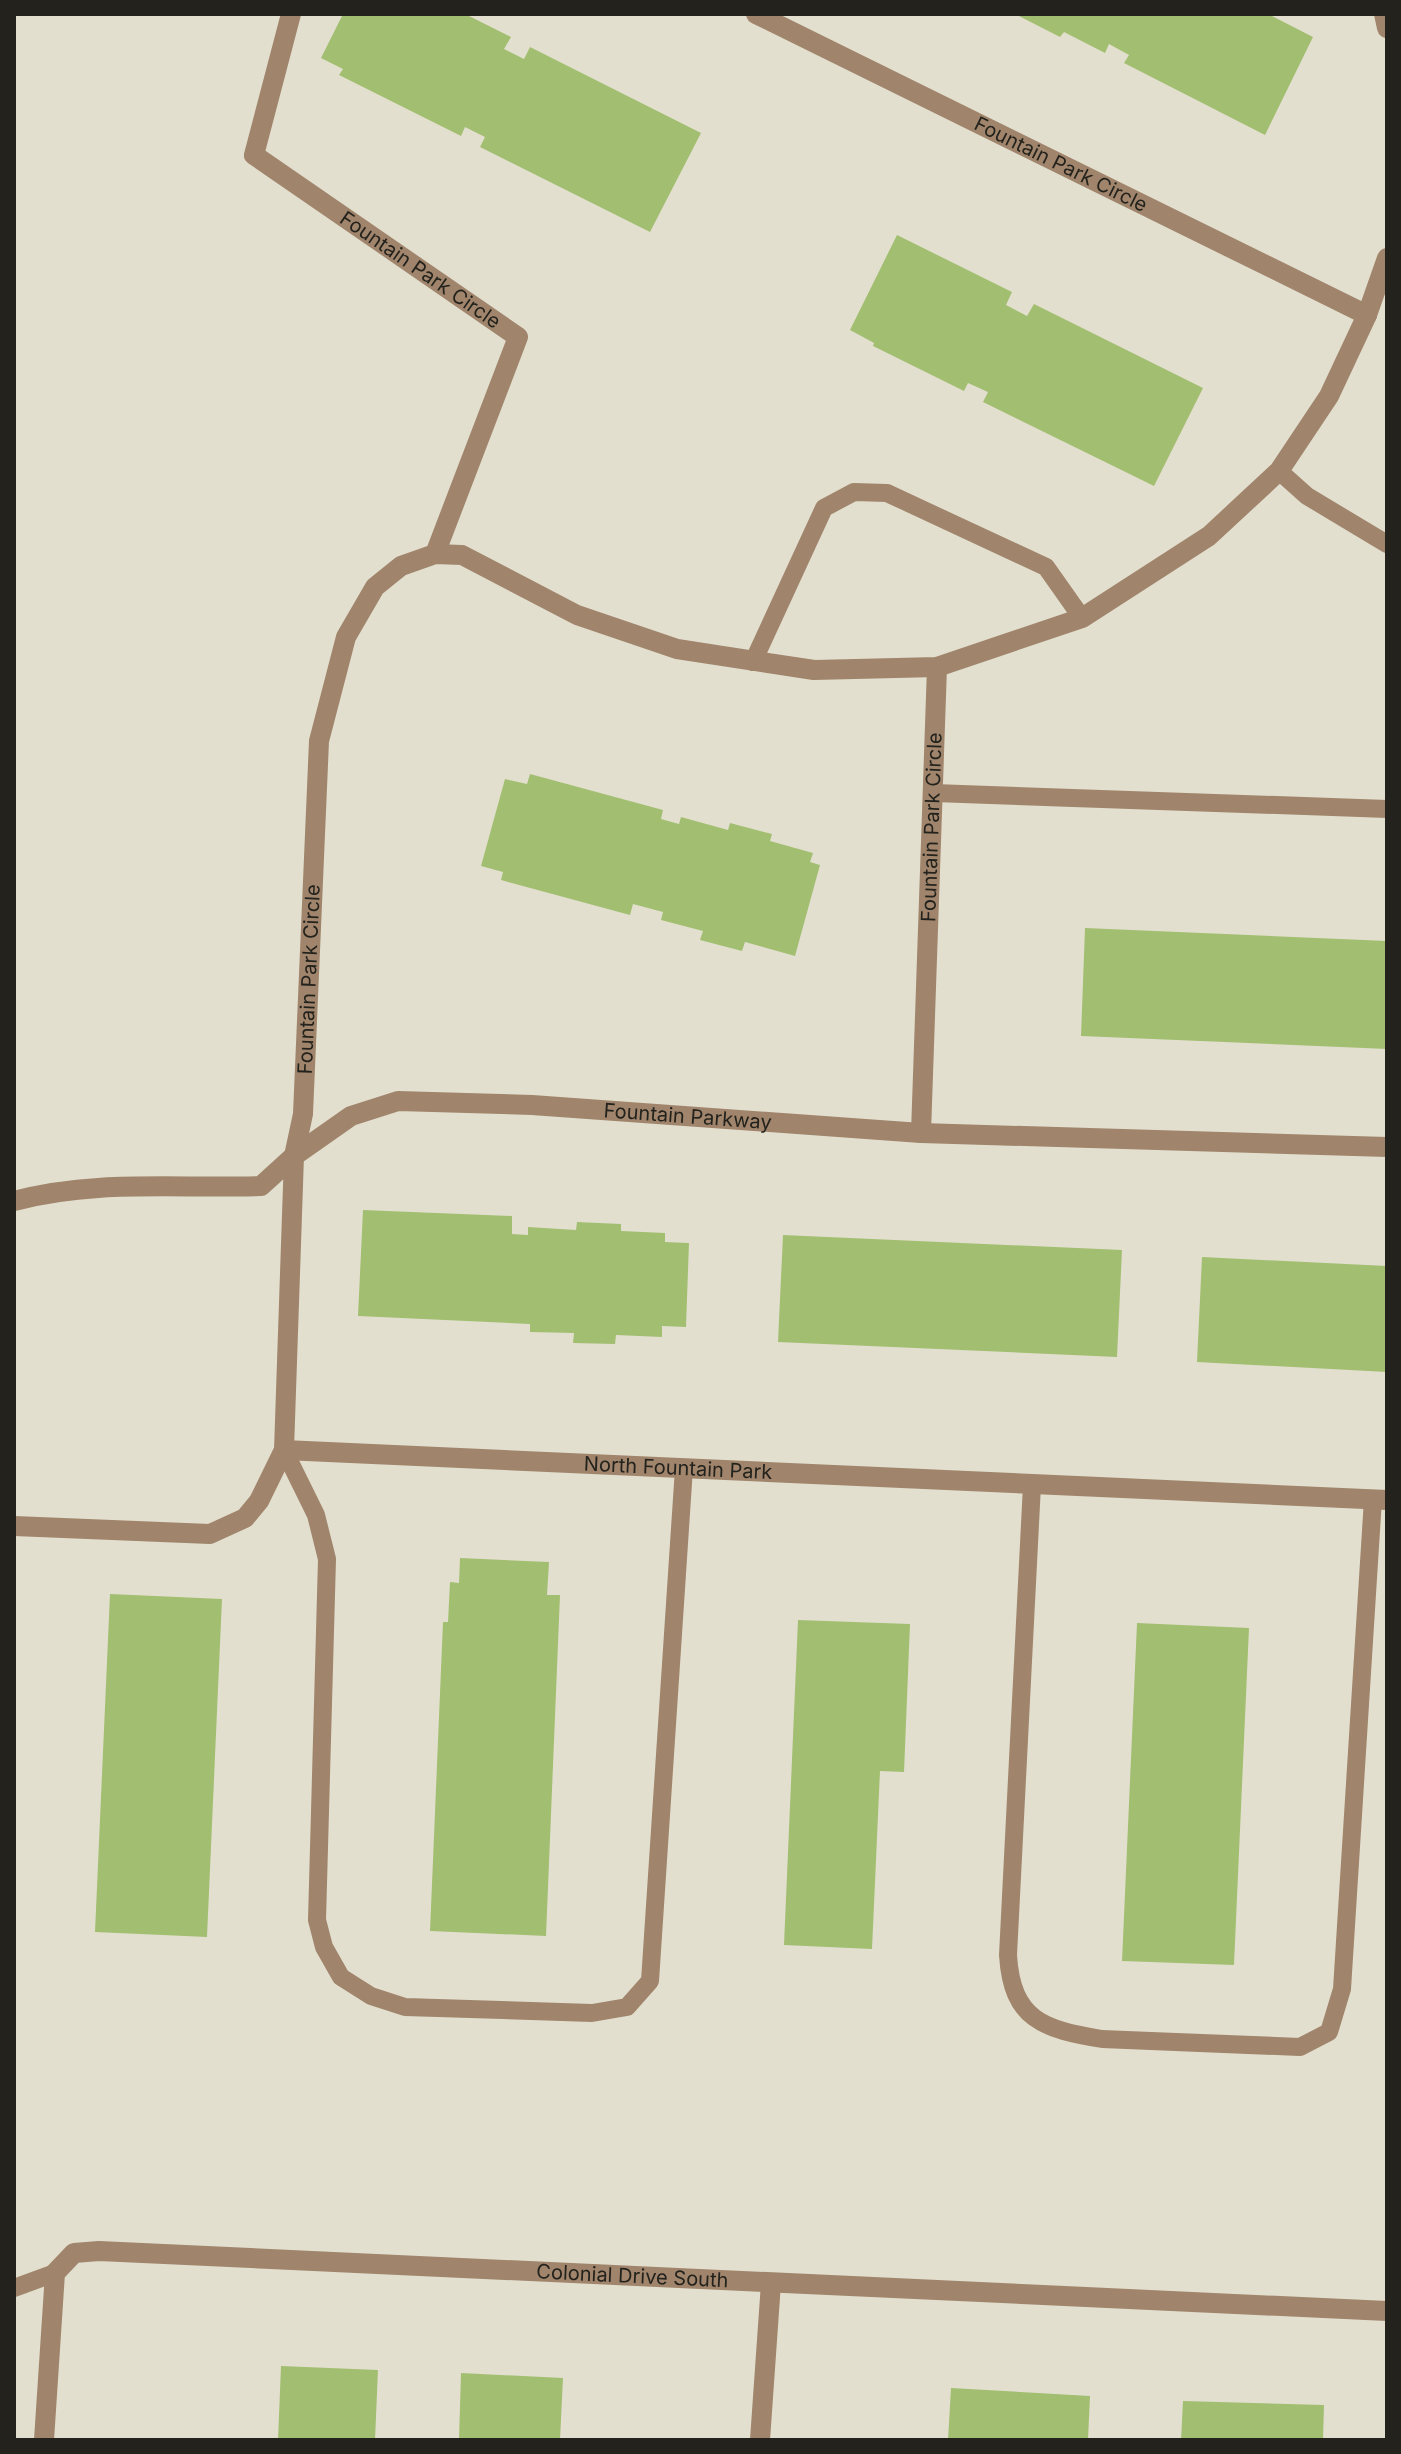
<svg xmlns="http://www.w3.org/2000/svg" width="1401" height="2454" font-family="Inter,sans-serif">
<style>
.building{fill:#a2bf71}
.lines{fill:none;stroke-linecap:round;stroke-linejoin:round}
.lane{stroke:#a0856c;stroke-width:18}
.street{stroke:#a0856c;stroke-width:20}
.labels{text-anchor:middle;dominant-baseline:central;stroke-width:6;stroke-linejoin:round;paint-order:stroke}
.street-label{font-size:20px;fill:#23221c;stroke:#e3dfcf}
</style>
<rect width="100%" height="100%" fill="#e3dfcf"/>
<!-- building -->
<path class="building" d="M343 14H465L511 37 504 49 524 59 530 47 701 133 650 232 480 147 485 137 465 127 461 136 339 75 343 69 321 58Z
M1015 14H1268L1313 37 1265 135 1124 63 1129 55 1109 44 1105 53 1064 32 1060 37Z
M897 235 1012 292 1006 305 1027 316 1034 304 1203 388 1154 486 983 402 988 392 968 383 964 391 873 346 874 343 850 330Z
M530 774 663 810 661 819 679 824 681 817 728 830 730 823 772 834 770 841 813 853 810 862 820 865 795 956 745 942 742 951 700 940 703 931 661 920 663 912 633 904 630 915 501 880 503 872 481 866 505 779 527 784Z
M1085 928 1387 941V1049L1081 1036Z
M363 1210 512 1216V1234L528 1235V1227L576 1230 577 1222 621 1224V1231L665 1233V1242L689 1243 686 1327 662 1326V1337L616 1335 615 1344 573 1343 574 1333 530 1332V1324L358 1316Z
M783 1235 1122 1250 1117 1357 778 1342Z
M1202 1257 1387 1266V1372L1197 1362Z
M460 1558 549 1562 547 1595H560L546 1936 430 1931 443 1622H448L450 1582 459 1583Z
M110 1594 222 1599 207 1937 95 1932Z
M798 1620 910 1624 904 1772 880 1771 872 1949 784 1945Z
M1137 1623 1249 1628 1234 1965 1122 1961Z
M281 2366 378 2370 375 2440H278Z
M461 2373 563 2378 560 2440H459Z
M951 2388 1090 2396 1088 2440H948Z
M1183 2401 1324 2405 1323 2440H1181Z"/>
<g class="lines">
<!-- lane -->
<path class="lane" d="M1279 471 1307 496 1387 544
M753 662 824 508 854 492 887 493 1046 567 1082 618
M934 793 1387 809
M284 1450 316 1515 327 1559 317 1920 324 1947 341 1977 371 1996 405 2007 592 2013 627 2007 650 1981 684 1468
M1032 1485 1008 1955C1012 2020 1043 2029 1102 2039L1300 2047 1329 2032 1342 1989 1373 1499
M14 2288 55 2273"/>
<!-- street -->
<g class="street">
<path id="s1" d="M291 14 254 155 518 337 435 554"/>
<path id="s2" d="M756 14 1367 315"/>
<path d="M1384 14 1387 28"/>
<path id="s3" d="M921 1133 937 667"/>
<path id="s4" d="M14 1201C95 1179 179 1189 261 1186L294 1156 351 1116 398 1101 532 1105 921 1133 1387 1147"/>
<path id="s5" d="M284 1450 294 1156 303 1114 319 741 346 637 375 587 401 566 435 554 462 555 577 615 677 649 814 670 937 667 1082 618 1209 536 1279 471 1329 396 1367 315 1387 258"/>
<path id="s6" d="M14 1526 210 1534 245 1518 259 1501 284 1450 1387 1500"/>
<path id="s7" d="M44 2440 55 2273 74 2253 99 2251 1387 2311"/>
<path d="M760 2440 771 2283"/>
</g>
</g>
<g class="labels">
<!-- street labels -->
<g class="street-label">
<text stroke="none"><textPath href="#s2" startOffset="340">Fountain Park Circle</textPath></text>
<text stroke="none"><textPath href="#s1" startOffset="348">Fountain Park Circle</textPath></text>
<text stroke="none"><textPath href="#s3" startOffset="306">Fountain Park Circle</textPath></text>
<text stroke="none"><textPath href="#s5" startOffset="472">Fountain Park Circle</textPath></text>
<text stroke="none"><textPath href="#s4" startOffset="702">Fountain Parkway</textPath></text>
<text stroke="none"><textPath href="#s6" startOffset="708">North Fountain Park</textPath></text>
<text stroke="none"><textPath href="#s7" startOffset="754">Colonial Drive South</textPath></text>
</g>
</g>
<!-- border -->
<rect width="1401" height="2454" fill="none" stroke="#23221c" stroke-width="32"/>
</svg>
